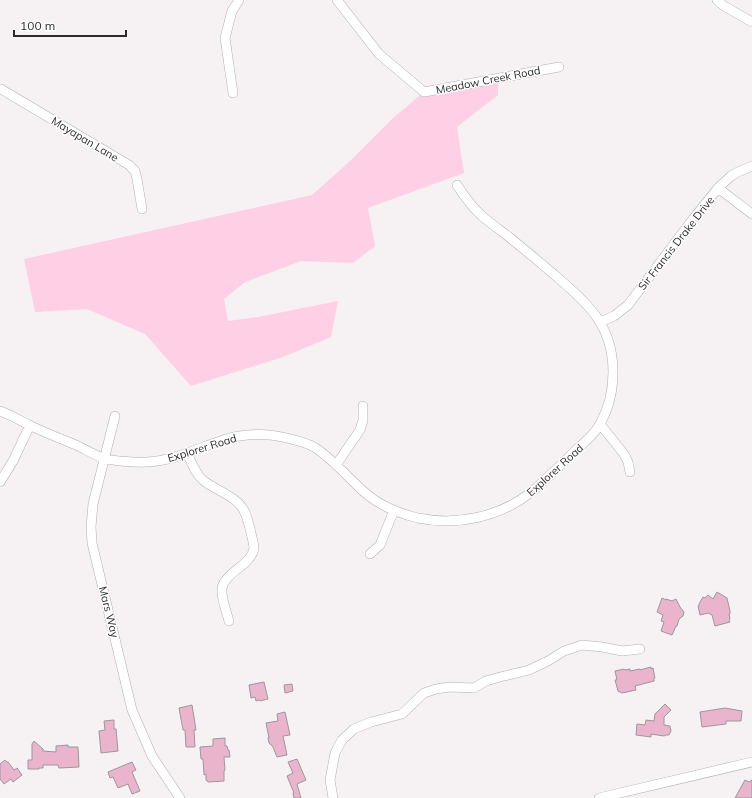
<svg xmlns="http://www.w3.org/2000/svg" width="752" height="798" font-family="Mulish,sans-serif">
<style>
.green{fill:#ffcfe5}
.building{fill:#ebb4cd;stroke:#9c989a}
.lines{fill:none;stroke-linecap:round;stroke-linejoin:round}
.minor-casing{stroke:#b3aeb0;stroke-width:10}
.minor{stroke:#fff;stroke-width:9}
.labels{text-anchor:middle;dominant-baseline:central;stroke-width:3;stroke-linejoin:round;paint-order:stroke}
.street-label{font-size:11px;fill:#2e2c2d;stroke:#fff}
</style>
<rect width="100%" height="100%" fill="#f6f1f3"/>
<!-- green -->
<path class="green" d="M498 78V95L457 127 464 173 368 208 375 246 353 263 301 261 245 282 224 299 228 321 258 317 338 301 331 337 283 357 191 386 145 334 87 309 35 312 24 259 312 195 349 162 393 118 424 92Z"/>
<!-- building -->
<path class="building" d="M717 592 727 598 730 611V614H729L730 619 729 620 730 622 715 626 712 615 708 613 700 615 698 606H699V604L703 597 705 598 708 595 713 599Z
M662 598 666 600V599L672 601 676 599 680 607 684 612 683 616 679 619 677 626H676L672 635 661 631 664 622 661 621 663 615 657 612Z
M651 667V669L653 668 655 678H654V681L635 686 636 690 622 693 618 691 615 680H617L615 671 624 669 625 670 630 669V671L640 669V670Z
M264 682 268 699 260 701 259 700 256 701 255 697 251 698 249 685Z
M292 684 293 691 285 693 284 685Z
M665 704 671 710 664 717V725L670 726 671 731 669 735H666L664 736 651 734V737L636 735 637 724 645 725 646 720 654 721 655 714Z
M192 705 196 730H194L195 747H186L185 730H183L179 708Z
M725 708 742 711 741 721H726V724L702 727 700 712Z
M285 712 290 735 283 736 287 755 277 757 273 747 269 743 268 738H269L266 723 278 721 277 714Z
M114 720V729H116L118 751 101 753 99 731 105 730 104 721Z
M225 738V746H227L228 750H229L230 757H224L225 770 224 771V781L208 782 206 780V774L204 775 203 759H201L200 747 213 746V739Z
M34 741 43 749V751L56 752V746L68 745V747H78L79 767 59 768 58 765H43V768H39V769H28V760H32V744Z
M297 759 306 780 297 784 301 798H294L293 793H294L287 776 293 773 288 762Z
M5 760 7 762H8L14 770 17 768 22 775 13 782 11 779 4 784 0 779V764Z
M132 762 136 770 132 772 140 791 132 794 128 784 118 788 113 777 110 778 108 772Z
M745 780 749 782 752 780V798H735Z"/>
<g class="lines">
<!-- minor casing -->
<g class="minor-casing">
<path id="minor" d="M337 0 379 54 424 92 559 67
M717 0 724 6 752 22
M1 89 129 165 135 171 137 179 142 209
M233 93 225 38 232 11 239 0
M718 188 752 214
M600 322 614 316 628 305 693 219 718 188 731 176 738 172 752 166
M0 411C11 415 21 421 31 426 46 433 61 439 76 445 85 449 94 455 103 458 113 461 137 463 147 462 174 461 198 448 223 440 245 433 269 433 291 439 299 441 307 443 314 447 335 460 350 481 369 496 383 507 401 514 418 518 457 526 499 517 530 493 538 487 545 480 552 473 561 465 569 457 577 449 585 442 595 434 600 424 609 408 613 389 613 372 613 327 590 305 558 278 542 264 525 250 509 237 500 230 490 223 482 216 472 207 464 196 457 185
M115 416 93 504 91 527 92 543 132 710 152 756 180 798
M600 424 624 454 628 462 630 472
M187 453C192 463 195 474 204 481 218 492 240 497 246 515 248 520 254 544 254 548 252 565 225 572 222 588 221 599 226 610 229 621
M336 465 360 430 363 420V406
M0 482 13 461 30 425
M370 554 380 545 394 510
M333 798 330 780 335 753 342 740 354 729 371 722 402 714 424 693 436 689 450 687 474 688 486 681 500 677 529 670 548 661 564 651 582 645 602 647 622 651 640 649
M599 798 752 762"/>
</g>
<!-- minor -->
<use href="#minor" class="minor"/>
</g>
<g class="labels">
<!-- street labels -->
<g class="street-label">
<text transform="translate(488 80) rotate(-11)">Meadow Creek Road</text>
<text transform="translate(85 139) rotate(31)">Mayapan Lane</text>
<text transform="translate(676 243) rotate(-52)">Sir Francis Drake Drive</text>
<text transform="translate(202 448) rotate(-17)">Explorer Road</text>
<text transform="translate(555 470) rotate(-42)">Explorer Road</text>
<text transform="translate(109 612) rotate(76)">Mars Way</text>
</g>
</g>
<!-- scale -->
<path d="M14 30v6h112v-6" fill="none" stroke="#2e2c2d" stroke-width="2"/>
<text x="20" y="30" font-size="12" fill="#2e2c2d" stroke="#ffffff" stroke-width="3" paint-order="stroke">100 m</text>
</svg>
